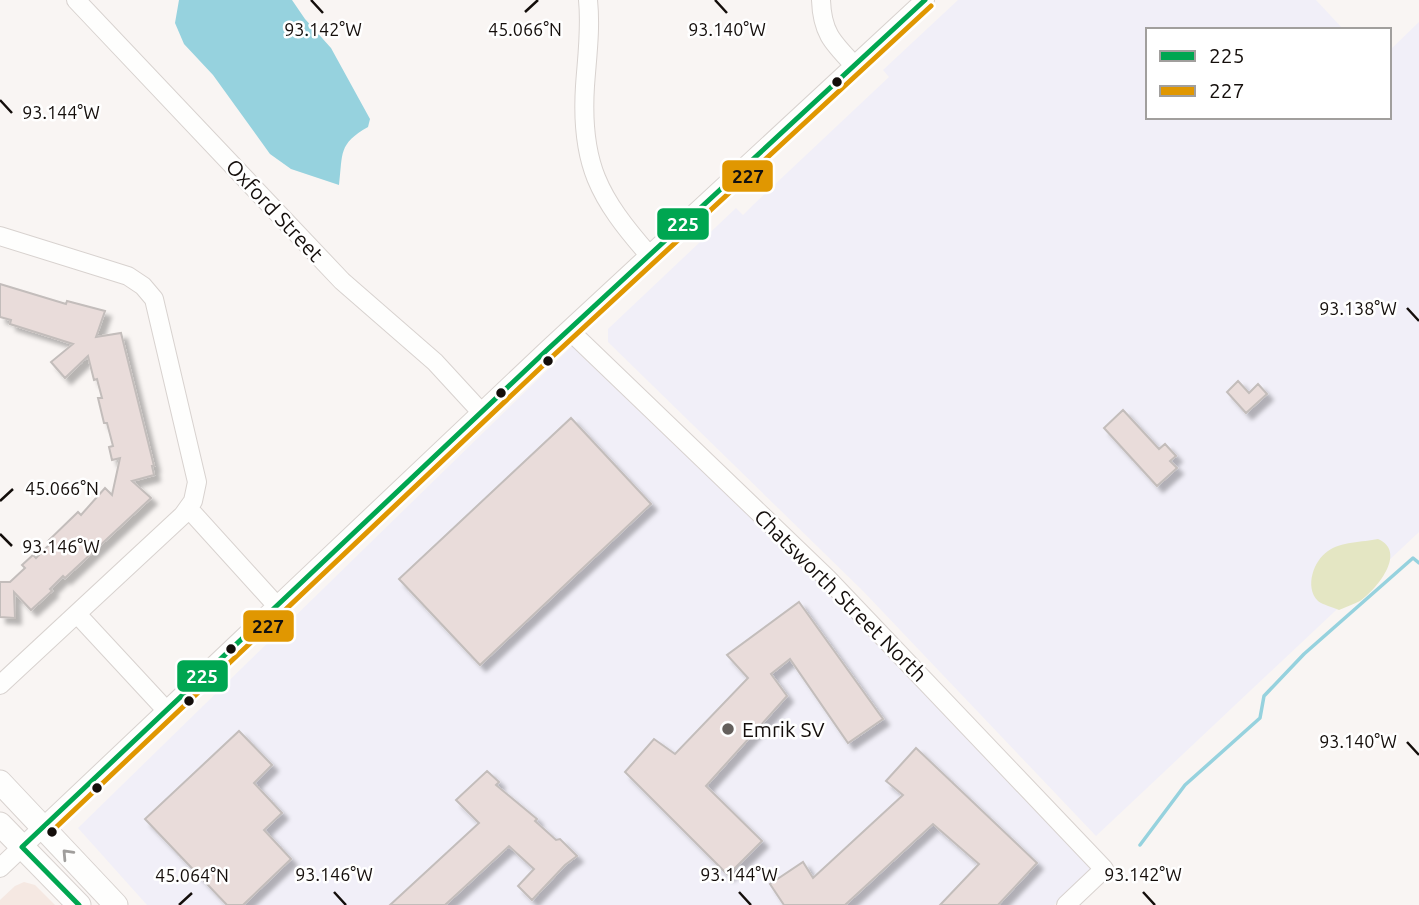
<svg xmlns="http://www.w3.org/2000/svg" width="1419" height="905" font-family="Ubuntu,sans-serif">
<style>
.commercial{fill:#f1eff8}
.built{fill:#f5e8e2}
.green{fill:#e4e6c3}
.water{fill:#96d2de}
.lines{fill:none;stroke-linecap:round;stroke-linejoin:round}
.stream{stroke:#96d2de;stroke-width:3.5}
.building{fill:#e9dcda;stroke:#c3bdbb;stroke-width:2;filter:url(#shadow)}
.minor-casing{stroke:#d8d2cf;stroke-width:20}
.major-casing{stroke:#d8d2cf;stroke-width:25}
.minor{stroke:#fefefd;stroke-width:18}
.major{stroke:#fefefd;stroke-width:23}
.bus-1-casing{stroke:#fff;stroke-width:10}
.bus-2-casing{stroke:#fff;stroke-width:10}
.bus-1{stroke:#00a651;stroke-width:5}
.bus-2{stroke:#e09701;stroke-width:5}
.oneway{stroke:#a09e9c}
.ticks{fill:none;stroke:#140e0b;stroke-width:2.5}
.bus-dot{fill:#140e0b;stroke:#fff;stroke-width:2.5}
.poi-dot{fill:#645f5c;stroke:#fff;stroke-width:2.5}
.labels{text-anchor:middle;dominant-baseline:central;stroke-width:5;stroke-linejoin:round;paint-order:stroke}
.street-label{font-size:21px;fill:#140e0b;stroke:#fff}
.poi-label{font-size:21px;fill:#140e0b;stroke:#fff;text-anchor:start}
.ticks-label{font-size:18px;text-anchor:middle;fill:#140e0b;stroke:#fff;stroke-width:5;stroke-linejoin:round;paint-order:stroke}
.line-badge{stroke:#fff;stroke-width:2.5}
.badge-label{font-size:19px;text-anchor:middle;font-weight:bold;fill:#fff}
.pale-badge-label{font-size:19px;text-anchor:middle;font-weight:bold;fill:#111}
</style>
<defs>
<filter id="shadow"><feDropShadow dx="6" dy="6" stdDeviation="2" flood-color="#0004"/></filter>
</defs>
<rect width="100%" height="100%" fill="#f9f5f3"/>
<!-- commercial -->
<path class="commercial" d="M958 0H1316L1344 30H1148V117H1389V51L1419 22V532L1096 836 863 591 608 342V329L736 208 743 215 753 205 889 77 883 70Z
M574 344 853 616 1093 868 1054 905H147L78 828Z"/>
<!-- built -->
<path class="built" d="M24 882 35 885 55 905H0V900L15 886Z"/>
<!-- green -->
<path class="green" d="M1378 539C1408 552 1376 590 1360 601 1354 604 1346 607 1339 610 1333 607 1323 605 1318 601 1304 587 1314 560 1328 551 1340 542 1363 542 1378 539Z"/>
<!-- water -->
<path class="water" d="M179 0H292L305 19 331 48 370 119 368 127C338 144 343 153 339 185L291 169 270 154 213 75 184 44 175 23Z"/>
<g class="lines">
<!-- stream -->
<path class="stream" d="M1140 845 1185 785 1260 718 1264 696 1304 654 1413 558 1419 563"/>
</g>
<!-- building -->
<path class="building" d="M0 284 66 304 67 301 105 311 96 337 121 333 154 466H152L154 475 132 481 151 498 65 578 63 576 50 589 52 591 31 610 14 592 15 618 0 617V582H10L25 568 22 565 33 555 36 558 51 543 48 541 78 512 81 515 105 488 112 495 120 458 112 460 109 447 113 446 107 423H104L98 398H102L97 379 94 380 88 356 65 378 51 362 73 344 10 324 11 320 0 317Z
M1238 381 1249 393 1258 384 1267 394 1246 413 1227 392Z
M1123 410 1159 449 1165 444 1176 456 1170 461 1177 468 1157 486 1104 428Z
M571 418 651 504 480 665 399 579Z
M799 602 883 719 848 743 790 659 771 674 787 696 706 786 762 841 728 875 625 772 654 739 675 754 748 678 727 655Z
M239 731 272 765 254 783 282 813 264 830 291 859 243 905H227L145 819Z
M916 748 1037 863 998 905H940L979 864 933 824 845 905H784L770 884 803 862 813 878 903 795 886 781Z
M487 771 499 782 496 785 537 819 535 821 556 840 560 839 577 856 565 865 532 900 518 886 534 869 509 846 445 905H390L479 823 456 800Z"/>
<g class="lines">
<!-- minor casing -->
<g class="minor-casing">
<path id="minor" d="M76 0 342 281 435 362 481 412
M588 0C591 29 587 57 585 86 580 164 599 198 649 255
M821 0C822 33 833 43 855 66
M0 236 128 276 143 286 154 299 197 482 193 501 183 515 0 685
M569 330 827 578 1104 869 1066 905
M189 509 277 606
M77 614 166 710
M0 868 548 349 925 0"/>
</g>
<!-- major casing -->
<g class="major-casing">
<path id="major" d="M0 782 116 905
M0 824 79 905"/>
</g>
<!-- minor -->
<use href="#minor" class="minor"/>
<!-- major -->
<use href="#major" class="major"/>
<!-- bus-1 casing -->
<g class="bus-1-casing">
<path id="bus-1" d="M79 905 22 847 548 349 925 0"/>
</g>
<!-- bus-2 casing -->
<g class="bus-2-casing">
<path id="bus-2" d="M49 834 554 355 931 6"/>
</g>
<!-- bus-1 -->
<use href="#bus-1" class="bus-1"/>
<!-- bus-2 -->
<use href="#bus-2" class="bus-2"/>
</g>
<!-- one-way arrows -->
<defs><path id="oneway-chevron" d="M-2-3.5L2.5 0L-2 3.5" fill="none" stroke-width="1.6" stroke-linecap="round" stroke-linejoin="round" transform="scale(1.75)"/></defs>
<use class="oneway" href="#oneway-chevron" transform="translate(67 854) rotate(-133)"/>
<!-- ticks -->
<path class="ticks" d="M311 0 323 13M715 0 727 13M525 12 538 0M0 100 12 113M1407 308 1419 321M0 501 13 489M0 534 12 546M1407 742 1419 755M334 892 346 905M739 892 751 905M1143 892 1155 905M179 905 192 893"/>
<!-- markers -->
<g class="bus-dot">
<circle cx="837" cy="82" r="6"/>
<circle cx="548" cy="361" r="6"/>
<circle cx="501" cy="393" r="6"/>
<circle cx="231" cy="649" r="6"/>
<circle cx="189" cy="701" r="6"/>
<circle cx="97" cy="788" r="6"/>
<circle cx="52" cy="832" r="6"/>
</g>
<circle class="poi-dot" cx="728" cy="729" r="7"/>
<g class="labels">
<!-- street labels -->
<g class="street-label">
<text transform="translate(275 210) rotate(47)">Oxford Street</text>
<text transform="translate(841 595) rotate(45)">Chatsworth Street North</text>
</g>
<!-- poi labels -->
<g class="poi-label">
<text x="742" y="729">Emrik SV</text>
</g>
</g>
<g class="ticks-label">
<text x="525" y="36">45.066°N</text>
<text x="323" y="36">93.142°W</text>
<text x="727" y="36">93.140°W</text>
<text x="61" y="119">93.144°W</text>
<text x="1358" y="315">93.138°W</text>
<text x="62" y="495">45.066°N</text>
<text x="61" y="553">93.146°W</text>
<text x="1358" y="748">93.140°W</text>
<text x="334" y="881">93.146°W</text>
<text x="739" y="881">93.144°W</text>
<text x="1143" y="881">93.142°W</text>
<text x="192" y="882">45.064°N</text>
</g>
<g class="line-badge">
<rect x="721" y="159" width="53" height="34" rx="7" fill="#e09701"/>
<rect x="656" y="207" width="54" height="34" rx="7" fill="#00a651"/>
<rect x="242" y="609" width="53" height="34" rx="7" fill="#e09701"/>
<rect x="176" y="659" width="53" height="34" rx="7" fill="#00a651"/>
</g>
<g class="badge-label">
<text x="683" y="231">225</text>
<text x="202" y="683">225</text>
</g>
<g class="pale-badge-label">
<text x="748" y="183">227</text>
<text x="268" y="633">227</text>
</g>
<!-- legend -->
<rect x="1146" y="28" width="245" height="91" fill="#ffffff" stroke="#a19f9d" stroke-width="2"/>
<rect x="1160" y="51" width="35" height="10" fill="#00a651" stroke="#a19f9d" stroke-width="2"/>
<text x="1209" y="63" font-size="21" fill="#140e0b">225</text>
<rect x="1160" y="86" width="35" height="10" fill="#e09701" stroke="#a19f9d" stroke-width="2"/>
<text x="1209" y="98" font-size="21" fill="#140e0b">227</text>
</svg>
